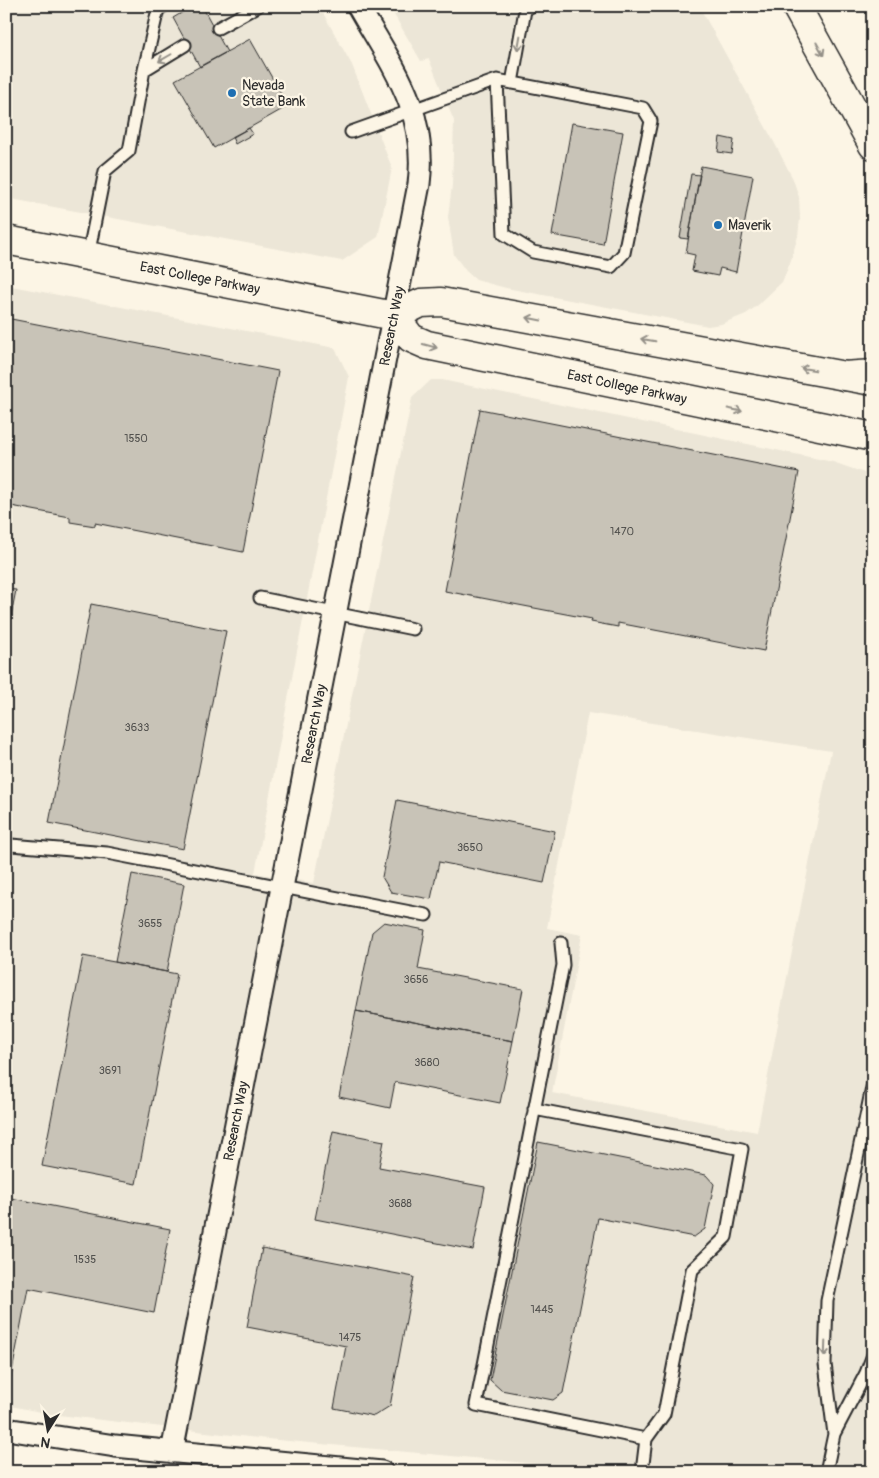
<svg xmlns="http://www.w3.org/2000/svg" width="879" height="1478" font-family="Pangolin,sans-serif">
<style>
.built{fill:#ece6d7;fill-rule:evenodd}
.building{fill:#c8c3b7;stroke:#2b2b2b}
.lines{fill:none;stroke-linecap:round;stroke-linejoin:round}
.lane-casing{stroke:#2b2b2b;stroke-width:15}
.street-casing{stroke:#2b2b2b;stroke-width:25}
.secondary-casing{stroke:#2b2b2b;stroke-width:31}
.highway-casing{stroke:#2b2b2b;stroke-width:31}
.lane{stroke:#fcf5e5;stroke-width:11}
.street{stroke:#fcf5e5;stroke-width:21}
.secondary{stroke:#fcf5e5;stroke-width:28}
.highway{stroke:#fcf5e5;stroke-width:28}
.oneway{stroke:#949088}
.poi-dot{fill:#1f6fb2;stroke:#fcf5e5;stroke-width:2}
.labels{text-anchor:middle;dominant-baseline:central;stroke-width:4.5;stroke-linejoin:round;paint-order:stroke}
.number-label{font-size:11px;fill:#52514e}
.poi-label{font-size:14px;fill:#2b2b2b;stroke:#fcf5e5;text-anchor:start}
.street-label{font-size:14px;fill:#2b2b2b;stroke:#fcf5e5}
</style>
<rect width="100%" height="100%" fill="#fcf5e5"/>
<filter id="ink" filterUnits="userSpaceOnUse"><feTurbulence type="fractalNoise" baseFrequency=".02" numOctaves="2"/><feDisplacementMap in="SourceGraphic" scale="10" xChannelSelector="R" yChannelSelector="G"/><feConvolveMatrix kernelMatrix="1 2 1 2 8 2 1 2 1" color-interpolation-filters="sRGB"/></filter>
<g filter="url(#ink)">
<!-- built -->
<path class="built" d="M6 6H319L352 65 392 168 378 237 342 261 6 198Z
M389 6H699L774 142 793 179 799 197 800 218 798 236 790 263 782 282 758 305 746 314 721 324 708 326 506 288 476 280 466 271 454 255 448 217 452 185 454 121 429 59 421 61Z
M6 285 335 348 349 377 255 873 314 883 412 398 431 380H442L833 462 873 476V1472H625L267 1439 50 1414 6 1405ZM588 713 831 751 757 1132 552 1093 582 935 547 928Z"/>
<!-- building -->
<path class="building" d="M193 6H202L227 52 200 67 173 18Z
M250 39 288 106 214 148 175 80Z
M572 123 623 132 603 244 552 235Z
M249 128 253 134 235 144 232 137Z
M720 137 734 140 732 154 718 152Z
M701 166 753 176 736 272 720 268 718 276 692 271 695 255 686 253Z
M691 174 700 175 688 239 680 238Z
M6 318 278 371 243 552 95 523V526L70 522V517L6 505Z
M480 409 799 472 764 651 618 623V627L591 622 592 619 445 591Z
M6 589 16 590 6 641Z
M91 604 226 631 183 849 49 823Z
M397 800 555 831 544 883 439 862 431 899 391 892 382 877Z
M132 874 184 884 167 972 115 962Z
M384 922 425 930 418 969 523 989 513 1041 356 1011 372 932Z
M83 956 177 974 136 1184 42 1166Z
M356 1011 513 1041 500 1103 395 1082 390 1108 339 1097Z
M333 1131 384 1141 379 1167 485 1187 473 1250 315 1219Z
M538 1142 706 1175 714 1184 705 1229 694 1237 598 1218 563 1393 553 1400 501 1390 490 1380Z
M6 1197 170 1229 154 1313 28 1288 11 1377 6 1376Z
M262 1248 414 1277 390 1406 374 1416 334 1408 346 1346 247 1327Z"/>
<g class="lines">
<!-- lane casing -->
<g class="lane-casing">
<path id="lane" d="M218 28 258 6
M144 70 185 45
M512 83 525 10 531 6
M351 132 497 80 643 108 651 121 624 253 611 267 533 252 504 234 497 80
M88 256 105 171 129 151 144 70 158 9 164 6
M260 598 413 629
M11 845 107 853 426 915
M561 943 563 965 476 1405 646 1439
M534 1109 742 1149 726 1237 692 1270 664 1414 646 1439 642 1472
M834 1434 825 1364 827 1301 873 1083
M826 1472 834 1434 866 1373 873 1355"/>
</g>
<!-- street casing -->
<g class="street-casing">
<path id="street" d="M6 1429 115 1446 382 1472
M172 1452 419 184C428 111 392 66 358 6"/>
</g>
<!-- secondary casing -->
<g class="secondary-casing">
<path id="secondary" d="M6 240 394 316 421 303 441 302 867 380
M394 316 411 338 427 345 873 437"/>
</g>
<!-- highway casing -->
<g class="highway-casing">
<path id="highway" d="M796 6 873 145
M844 376 873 374"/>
</g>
<!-- lane -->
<use href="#lane" class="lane"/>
<!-- street -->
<use href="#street" class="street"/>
<!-- secondary -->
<use href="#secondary" class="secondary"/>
<!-- highway -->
<use href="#highway" class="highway"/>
</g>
<!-- one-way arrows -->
<defs><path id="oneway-shaft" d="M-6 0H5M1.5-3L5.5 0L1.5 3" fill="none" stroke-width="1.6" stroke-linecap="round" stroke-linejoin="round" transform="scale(1.25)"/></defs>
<g class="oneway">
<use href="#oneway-shaft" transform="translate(519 43) rotate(100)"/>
<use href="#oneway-shaft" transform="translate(820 49) rotate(61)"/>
<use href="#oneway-shaft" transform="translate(165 58) rotate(150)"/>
<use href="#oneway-shaft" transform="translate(534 319) rotate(-169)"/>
<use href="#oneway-shaft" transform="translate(648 340) rotate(-170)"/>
<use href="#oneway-shaft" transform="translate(430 346) rotate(15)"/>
<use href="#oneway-shaft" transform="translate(808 369) rotate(-170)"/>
<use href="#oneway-shaft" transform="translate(735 410) rotate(11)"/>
<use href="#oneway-shaft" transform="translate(825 1349) rotate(92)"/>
</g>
</g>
<!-- markers -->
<g class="poi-dot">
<circle cx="232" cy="93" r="5"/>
<circle cx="718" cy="225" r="5"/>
</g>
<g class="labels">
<!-- number labels -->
<g class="number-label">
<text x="136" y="438">1550</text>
<text x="622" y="531">1470</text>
<text x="137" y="727">3633</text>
<text x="470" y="847">3650</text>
<text x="150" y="923">3655</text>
<text x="416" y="979">3656</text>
<text x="427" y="1062">3680</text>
<text x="110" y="1070">3691</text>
<text x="400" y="1203">3688</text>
<text x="85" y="1259">1535</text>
<text x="542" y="1309">1445</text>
<text x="350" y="1337">1475</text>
</g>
<!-- poi labels -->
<g class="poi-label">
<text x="242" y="85">Nevada<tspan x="242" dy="16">State Bank</tspan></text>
<text x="728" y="225">Maverik</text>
</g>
<!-- street labels -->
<g class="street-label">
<text transform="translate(200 278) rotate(11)">East College Parkway</text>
<text transform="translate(392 326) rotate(-79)">Research Way</text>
<text transform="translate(627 387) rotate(12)">East College Parkway</text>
<text transform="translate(314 724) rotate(-79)">Research Way</text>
<text transform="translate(236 1121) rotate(-79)">Research Way</text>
</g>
</g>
<!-- margin -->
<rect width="879" height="1478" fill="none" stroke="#fcf5e5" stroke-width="25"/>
<rect x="12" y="12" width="854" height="1453" fill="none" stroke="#2b2b2b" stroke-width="2" filter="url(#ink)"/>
<!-- north arrow -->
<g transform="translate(48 1430) rotate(191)" stroke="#fcf5e5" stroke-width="4" paint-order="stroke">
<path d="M0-4L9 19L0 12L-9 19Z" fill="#2b2b2b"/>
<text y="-8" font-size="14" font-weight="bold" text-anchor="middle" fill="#2b2b2b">N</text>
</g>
</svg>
